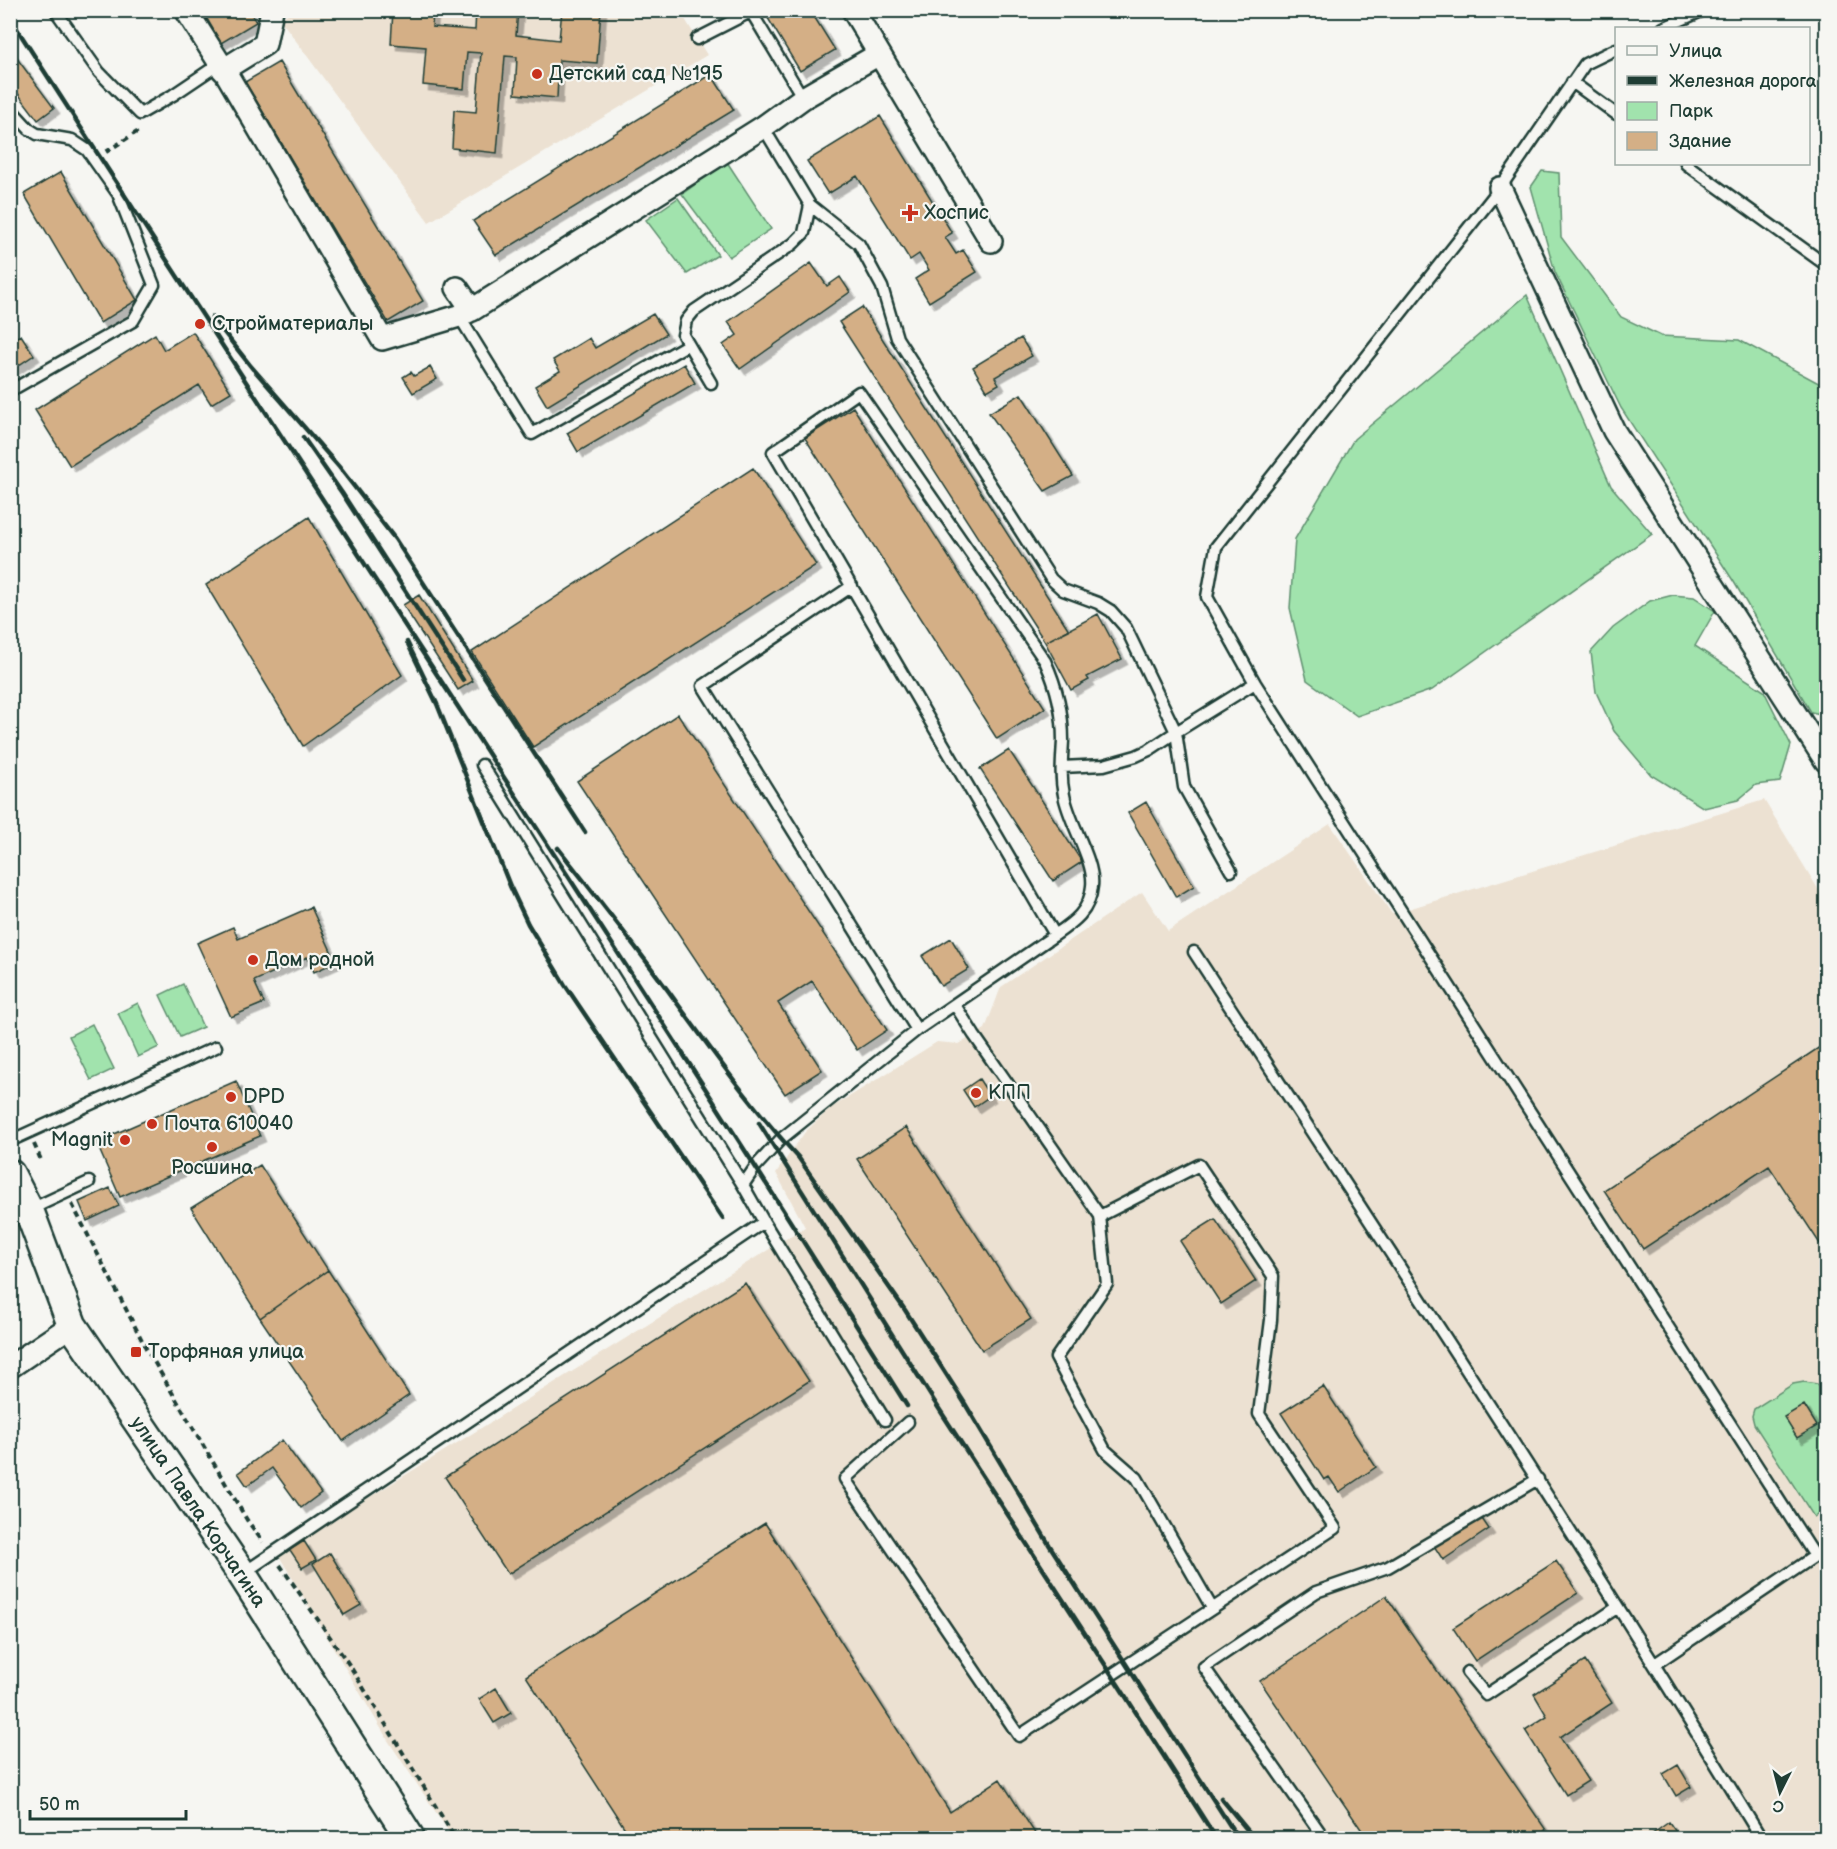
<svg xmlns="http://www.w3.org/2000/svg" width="1837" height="1849" font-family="'Balsamiq Sans',sans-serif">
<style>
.built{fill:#ece1d2}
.green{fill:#a1e3ad;stroke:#609070;stroke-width:1.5}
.building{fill:#d4af86;stroke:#1f3d34;stroke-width:1.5;filter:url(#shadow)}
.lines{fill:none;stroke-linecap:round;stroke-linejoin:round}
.service-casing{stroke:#1f3d34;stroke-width:15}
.minor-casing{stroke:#1f3d34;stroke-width:26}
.secondary-casing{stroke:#1f3d34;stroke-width:33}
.path{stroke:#1f3d34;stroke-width:4;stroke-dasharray:6 4.5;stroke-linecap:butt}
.service{stroke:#f6f6f2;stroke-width:10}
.minor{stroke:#f6f6f2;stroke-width:21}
.secondary{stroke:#f6f6f2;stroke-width:28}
.rail{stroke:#1f3d34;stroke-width:4.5}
.poi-dot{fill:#c8321e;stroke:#f6f6f2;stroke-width:2}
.labels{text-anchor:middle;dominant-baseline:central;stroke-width:4.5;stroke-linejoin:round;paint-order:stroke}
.poi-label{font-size:20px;fill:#1f3d34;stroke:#f6f6f2;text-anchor:start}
.street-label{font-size:20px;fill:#1f3d34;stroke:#f6f6f2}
</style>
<defs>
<filter id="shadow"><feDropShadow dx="5.5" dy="5.5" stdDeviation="0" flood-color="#0004"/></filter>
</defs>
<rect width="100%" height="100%" fill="#f6f6f2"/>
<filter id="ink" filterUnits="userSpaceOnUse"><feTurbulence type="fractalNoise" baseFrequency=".0167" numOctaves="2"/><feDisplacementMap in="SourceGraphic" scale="12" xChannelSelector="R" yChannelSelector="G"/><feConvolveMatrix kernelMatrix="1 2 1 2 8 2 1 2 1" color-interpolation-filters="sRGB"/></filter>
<g filter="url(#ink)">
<!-- built -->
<path class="built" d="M293 10 680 11 707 55 429 222 280 19Z
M1764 800 1826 902V1838H453L389 1742 278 1554 805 1227 776 1173 805 1132 831 1108 937 1042 959 1044 985 1029 1001 987 1142 892 1168 931 1330 824 1392 914Z"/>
<!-- green -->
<path class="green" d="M727 162 771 229 729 257 682 194Z
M1542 171 1559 173 1561 237 1621 317 1661 336 1739 340 1826 387V715L1811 712 1734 582 1621 408 1555 272 1531 187Z
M678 198 718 255 687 274 646 220Z
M1527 295 1611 486 1652 534 1432 690 1357 716 1307 680 1290 608 1295 539 1354 439Z
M1673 595 1694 597 1715 611 1695 646 1764 691 1791 745 1780 782 1756 785 1738 800 1704 808 1651 775 1614 731 1596 692 1591 652 1613 628 1650 601Z
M183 984 203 1027 180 1037 160 995Z
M138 1003 159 1047 138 1057 118 1013Z
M92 1024 114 1069 91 1080 69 1036Z
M1804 1382 1817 1384 1826 1394V1509L1814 1517 1754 1424 1752 1416 1754 1409 1793 1384Z"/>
<!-- building -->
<path class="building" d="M202 10H249L256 22 221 43Z
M393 10H433L432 27 475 30 476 10H518L516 35 559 40 562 10H601L597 63 559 60 557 98 515 94 517 57 505 56 497 153 452 148 454 110 476 112 481 53 467 52 464 89 423 85 426 47 391 44Z
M763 10H810L835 50 800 71Z
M10 49 54 108 38 120 10 83Z
M279 62 423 301 388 322 245 82Z
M711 74 734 110 496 255 473 221Z
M880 116 952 233 945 237 956 254 963 250 977 272 929 302 915 279 929 270 919 254 910 260 857 176 828 194 807 161Z
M61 172 137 300 100 323 24 194Z
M811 263 827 286 840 277 850 292 740 369 723 345 737 335 728 322Z
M862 307 1069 630 1045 642 839 322Z
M653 314 666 334 547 406 535 386 560 371 553 360 589 338 595 348Z
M193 332 231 392 211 404 199 385 70 466 35 410 155 334 164 350Z
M21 335 34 355 10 371V340Z
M1021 338 1032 356 995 377 999 384 987 391 973 367Z
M684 364 695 383 578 452 567 433Z
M430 367 437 379 413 393 403 377 411 372 414 376Z
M1021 394 1073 476 1045 491 989 413Z
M853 407 1045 708 997 739 805 438Z
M753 468 816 565 533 747 472 652Z
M309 517 402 675 303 746 206 585Z
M419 595 473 681 458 690 403 605Z
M1098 614 1122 659 1087 677 1089 680 1071 690 1045 642Z
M678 714 887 1030 857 1050 812 981 778 1003 822 1070 785 1094 577 781Z
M1009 750 1082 862 1053 881 980 769Z
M1146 802 1194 886 1176 897 1128 813Z
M311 907 336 962 314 972 307 957 254 981 264 1003 231 1017 197 943 233 927 238 939Z
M951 938 969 969 941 986 922 956Z
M1826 1043V1253L1769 1166 1643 1249 1604 1190Z
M979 1079 990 1096 974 1107 963 1090Z
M236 1081 260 1136 120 1197 96 1142Z
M906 1127 1031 1319 982 1350 857 1159Z
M260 1165 328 1270 260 1318 191 1208Z
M110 1188 119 1206 87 1221 79 1202Z
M1215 1219 1256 1281 1221 1304 1180 1241Z
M328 1270 409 1395 343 1441 260 1318Z
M745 1283 809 1381 508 1574 445 1477Z
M1323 1386 1376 1467 1339 1492 1329 1477 1324 1480 1281 1413Z
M1804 1405 1817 1426 1797 1438 1784 1417Z
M282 1440 321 1493 301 1508 272 1468 247 1486 238 1473Z
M1474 1507 1489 1529 1443 1560 1429 1538Z
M765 1523 950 1812 1000 1779 1038 1838H631L526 1676Z
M304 1541 316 1560 302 1568 290 1550Z
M330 1553 361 1605 344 1615 313 1564Z
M1556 1561 1578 1593 1475 1661 1453 1628Z
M1386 1596 1546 1830 1534 1838H1367L1260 1681Z
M1585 1661 1612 1703 1560 1737 1588 1781 1566 1795 1525 1730 1547 1716 1534 1694Z
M496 1688 511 1713 494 1723 479 1699Z
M1678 1765 1691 1787 1676 1796 1663 1774Z
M1669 1822 1680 1838H1654L1651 1835Z"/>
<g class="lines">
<!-- service casing -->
<g class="service-casing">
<path id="service" d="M55 10 99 72 140 114 173 95 219 64
M750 10 803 98
M1663 28 1704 10
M697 39 750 12
M1616 49 1585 64 1500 188 1216 547 1207 597 1255 683 1815 1556 1655 1664
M1572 82 1616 114
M10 108 29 129 37 134 72 140 87 150 118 194 154 285 133 321 10 391
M763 127 810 205 859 244 882 287 897 338 1051 579 1063 590 1098 603 1111 611 1126 628 1176 732 1184 787 1231 871
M1686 164 1826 265
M459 316 532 434 687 345
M711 383 683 335 686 321 694 311 793 244 804 233 810 205
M852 586 703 686 917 1030
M482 765 743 1185 764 1222 885 1420
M1062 767 1104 765 1136 756 1149 750 1176 732 1255 683
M1194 952C1386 1246 1579 1538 1761 1838
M10 1141 216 1047
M743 1185 756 1166 781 1139 917 1030 1055 935 773 452 859 392 1045 661C1057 687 1063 712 1063 741 1062 759 1060 777 1064 795 1069 823 1095 861 1092 886 1090 911 1074 922 1055 935
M29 1210 89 1182
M1100 1216 1107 1284 1056 1358 1105 1450 1137 1478 1212 1608
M908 1422 845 1479 1019 1736 1335 1528 1259 1414 1271 1320 1273 1276 1199 1165 1100 1216 974 1035 955 1005
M242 1574 764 1222
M1467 1672 1486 1695 1618 1607
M1324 1838 1204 1667 1316 1592 1388 1567 1538 1479"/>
</g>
<!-- minor casing -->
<g class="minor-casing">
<path id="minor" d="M186 10 226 73 382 339 459 316 472 310 763 127 803 98 879 54
M853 10 991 241
M223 70 265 44 272 10
M1500 188 1614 431 1826 761
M457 288 472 310
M10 1367 72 1325"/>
</g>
<!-- secondary casing -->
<g class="secondary-casing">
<path id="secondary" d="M10 1174 30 1213 72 1325 242 1574 410 1838"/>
</g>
<!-- path -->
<path class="path" d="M106 152 140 130
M34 1144 41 1160
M72 1204 146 1348 247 1520 263 1542
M280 1565 350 1666 455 1838"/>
<!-- service -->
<use href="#service" class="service"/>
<!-- minor -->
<use href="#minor" class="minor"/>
<!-- secondary -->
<use href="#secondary" class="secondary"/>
<!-- rail -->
<path class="rail" d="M10 18C308 481 614 939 907 1406
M212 317 253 369
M249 364 339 467 395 539 585 832
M303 437 342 493 463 680
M407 642 437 704 510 886 528 924 565 985 723 1219
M558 848C598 899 639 950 677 1003 716 1056 754 1110 798 1157L905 1310 964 1402 1050 1546 1238 1838
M759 1123 934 1401 1121 1689 1216 1838
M1221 1798 1254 1838"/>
</g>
</g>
<!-- markers -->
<g class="poi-dot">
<circle cx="537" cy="74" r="6"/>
<path d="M907 204h6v6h6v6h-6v6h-6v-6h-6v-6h6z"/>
<circle cx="200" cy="324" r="6"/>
<circle cx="253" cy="960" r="6"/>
<circle cx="976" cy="1093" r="6"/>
<circle cx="231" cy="1097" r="6"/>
<circle cx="152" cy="1124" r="6"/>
<circle cx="125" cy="1140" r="6"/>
<circle cx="212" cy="1147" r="6"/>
<rect x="130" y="1346" width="12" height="12" rx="3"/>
</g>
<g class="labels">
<!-- poi labels -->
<g class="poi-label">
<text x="549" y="74">Детский сад №195</text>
<text x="924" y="213">Хоспис</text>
<text x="212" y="324">Стройматериалы</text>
<text x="265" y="960">Дом родной</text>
<text x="988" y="1093">КПП</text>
<text x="243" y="1097">DPD</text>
<text x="164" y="1124">Почта 610040</text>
<text x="113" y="1140" text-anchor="end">Magnit</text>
<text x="212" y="1168" text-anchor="middle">Росшина</text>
<text x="148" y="1352">Торфяная улица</text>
</g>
<!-- street labels -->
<g class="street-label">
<text transform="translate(198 1512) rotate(56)">улица Павла Корчагина</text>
</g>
</g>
<!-- margin -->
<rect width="1837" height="1849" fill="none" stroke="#f6f6f2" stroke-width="36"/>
<rect x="18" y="18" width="1801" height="1813" fill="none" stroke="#1f3d34" stroke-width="2" filter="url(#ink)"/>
<!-- legend -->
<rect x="1615" y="27" width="195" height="138" fill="#f6f6f2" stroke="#a0aca6" stroke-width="1.5"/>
<rect x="1627" y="46" width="30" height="9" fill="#f6f6f2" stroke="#a0aca6" stroke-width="1.5"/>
<text x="1669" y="57" font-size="18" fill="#1f3d34">Улица</text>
<rect x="1627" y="76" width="30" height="9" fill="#1f3d34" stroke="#a0aca6" stroke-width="1.5"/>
<text x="1669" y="87" font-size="18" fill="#1f3d34">Железная дорога</text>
<rect x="1627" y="102" width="30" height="18" fill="#a1e3ad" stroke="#a0aca6" stroke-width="1.5"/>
<text x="1669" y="117" font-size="18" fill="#1f3d34">Парк</text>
<rect x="1627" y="132" width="30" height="18" fill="#d4af86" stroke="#a0aca6" stroke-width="1.5"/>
<text x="1669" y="147" font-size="18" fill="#1f3d34">Здание</text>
<!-- north arrow -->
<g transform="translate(1780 1792) rotate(186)" stroke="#f6f6f2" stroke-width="4.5" paint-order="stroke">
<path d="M0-4.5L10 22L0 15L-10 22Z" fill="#1f3d34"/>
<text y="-9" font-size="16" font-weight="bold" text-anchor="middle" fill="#1f3d34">С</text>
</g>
<!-- scale -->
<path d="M30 1810v9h156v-9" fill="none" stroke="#1f3d34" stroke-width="3"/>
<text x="39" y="1810" font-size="18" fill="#1f3d34" stroke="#f6f6f2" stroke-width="4.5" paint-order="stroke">50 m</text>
</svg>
